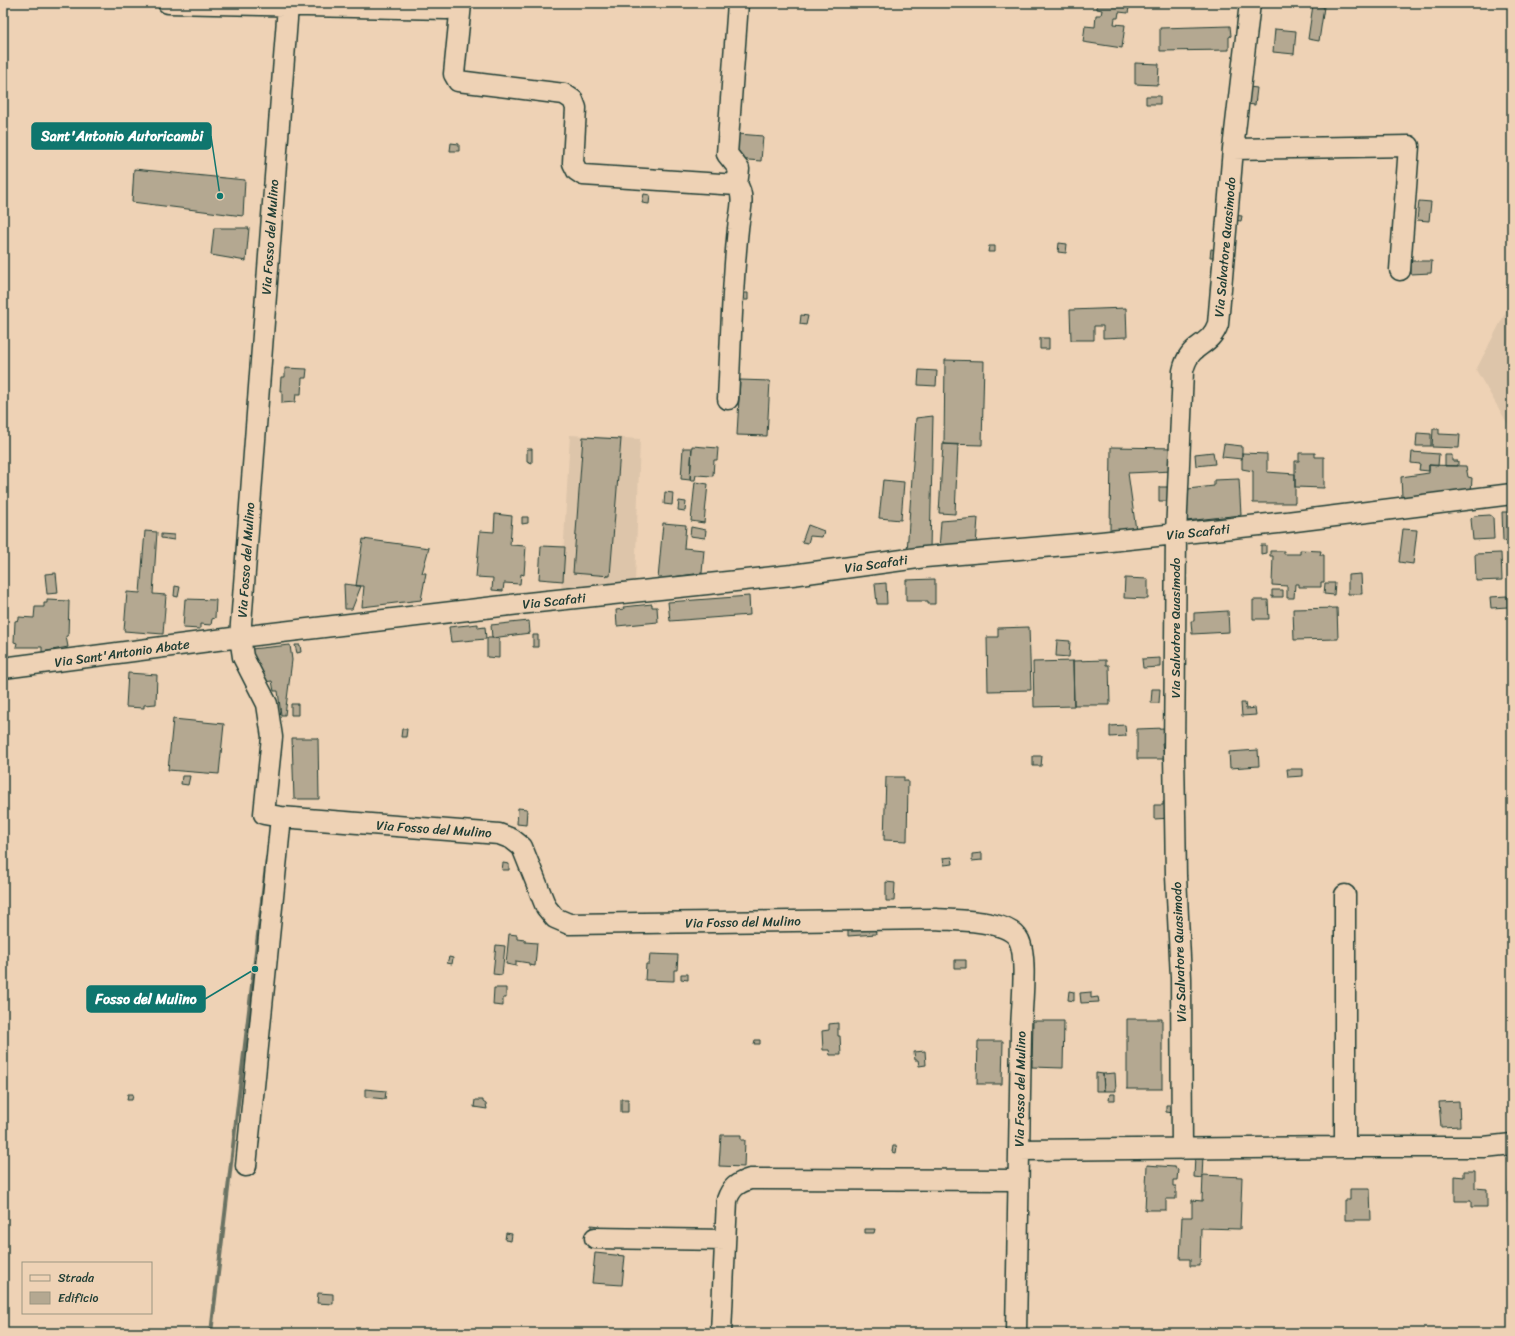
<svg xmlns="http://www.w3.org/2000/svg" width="1515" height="1336" font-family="Sriracha,sans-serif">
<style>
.built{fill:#ddc5aa}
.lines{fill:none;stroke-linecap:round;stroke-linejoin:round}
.stream{stroke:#6a7363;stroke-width:4}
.building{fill:#b4a891;stroke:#1f3d34}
.minor-casing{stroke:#1f3d34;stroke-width:23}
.minor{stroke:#eed2b5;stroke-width:20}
.labels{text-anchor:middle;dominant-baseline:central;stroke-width:3;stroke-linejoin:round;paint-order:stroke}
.street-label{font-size:13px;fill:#1f3d34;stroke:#eed2b5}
.leader{fill:none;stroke:#0f766e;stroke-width:1.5}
.callout-dot{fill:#0f766e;stroke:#eed2b5;stroke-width:1.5}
.callout{fill:#0f766e;stroke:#0f766e;stroke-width:1.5}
.callout-label{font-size:14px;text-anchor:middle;font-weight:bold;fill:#fff}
</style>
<rect width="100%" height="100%" fill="#eed2b5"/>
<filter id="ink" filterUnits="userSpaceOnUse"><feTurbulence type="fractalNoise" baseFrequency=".025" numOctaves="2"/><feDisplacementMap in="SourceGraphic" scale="8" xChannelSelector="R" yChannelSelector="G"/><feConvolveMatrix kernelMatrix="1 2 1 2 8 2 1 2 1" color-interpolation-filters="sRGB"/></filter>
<g filter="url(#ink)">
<!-- built -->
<path class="built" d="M1512 300V431L1476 370Z
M570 435 640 439 635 583 561 592Z"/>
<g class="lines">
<!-- stream -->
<path class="stream" d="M211 1333 267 858"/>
</g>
<!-- building -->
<path class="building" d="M1097 3H1130L1128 13 1119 12 1118 18H1115L1114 24 1125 25 1122 48 1083 42 1085 26 1095 27 1096 15H1101L1102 10 1097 9Z
M1313 5 1324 7 1319 41 1308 39Z
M1230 26 1231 36 1229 37V50L1160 51V28Z
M1275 29 1296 31 1294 54 1273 52Z
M1135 63 1159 64 1158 85 1135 84Z
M1249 87 1257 88 1255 105 1247 104Z
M1146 96H1160V104H1146Z
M738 134 763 136 761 161 736 159Z
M451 143 459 144V151H450Z
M134 169 245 180 243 216 132 202Z
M644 194 650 195 649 204 642 203Z
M1419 201 1431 202 1429 221 1417 220Z
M1234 215 1242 216 1241 221 1234 220Z
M214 228H249L246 261 211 255Z
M1059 243 1067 244 1066 253 1058 252Z
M989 246H995V252H988Z
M1211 249 1217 250V257H1210Z
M1411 261H1432L1431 273 1411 274Z
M740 293H748V300H740Z
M1126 308 1127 337 1103 338V326H1094V340H1071L1070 310Z
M801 315 808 316 806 325 800 324Z
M1040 338H1049V349H1040Z
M945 360 984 361 982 445 944 444Z
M285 368 307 369 306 378H302L301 394H296L295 402 282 403V391H280L281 377H285Z
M919 370 937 371 936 386 918 385Z
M740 380 770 381 767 436 737 435Z
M933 416 930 549 907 552 916 418Z
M1433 429H1439V434L1460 435 1459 448 1432 447Z
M1417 433 1431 434V446H1416Z
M583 437 621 439 610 576 573 573Z
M943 444 958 445 955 514 939 513Z
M1224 444 1242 446V459L1222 457Z
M692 446 718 448 717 460H714L713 476 696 475 695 480H690Z
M1111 447 1175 448 1173 471 1128 473 1136 530 1110 532Z
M683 448H692L690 480 681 479Z
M527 449H532V463L527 461Z
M1213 452 1215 464 1196 466 1195 454Z
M1412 452 1439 454 1438 466 1429 465V471L1419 470 1420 464 1411 463Z
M1242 453 1267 454V472L1295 474V503H1253V471L1242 469Z
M1299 453H1315V457H1324V488L1295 487V461H1299Z
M1445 455H1452V461H1458V466H1445Z
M1429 465 1466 466 1468 477 1472 478 1471 493H1450L1402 497 1401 477 1429 473Z
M1239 479 1241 515 1186 521 1188 489 1214 486V480Z
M883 480 904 482 901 520 879 518Z
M695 482 708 484 704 523 691 521Z
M1159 487H1170V501H1159Z
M665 492 673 493 672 505 664 504Z
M679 501 686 502 685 511 678 510Z
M1502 512H1512V540L1503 541Z
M495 514 512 516 510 545 526 546 524 575 521 574 520 584 504 583 503 591 492 590 493 578 476 577 480 531 494 532Z
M1490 515 1493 517 1494 539 1473 540 1471 519 1474 516Z
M522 517H528V523L522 524Z
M978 518 976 545 939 550 941 521Z
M663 523 686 525 684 548 704 550 702 573 658 579Z
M808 525 824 531 822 537 810 536 808 543 802 542Z
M691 527 706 530 705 538 690 536Z
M1403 529 1417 530 1413 564 1399 562Z
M145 531 157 532 153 594 166 595 163 634 124 631 127 592 140 593Z
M161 534 174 535V540L161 538Z
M363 539 429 548 422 573H426L421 600 362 607 364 586H356Z
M1261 545H1266V553L1261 554Z
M541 546 565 547 563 581 539 579Z
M1300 550 1321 551 1320 555H1324V582H1321V587H1299V584H1295L1294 598H1287V586L1272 585 1273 556H1270V551H1284V554H1300Z
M1501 553 1502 580 1476 581 1475 554Z
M56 573 58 593 47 594 45 574Z
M1361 574 1362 594H1348V575Z
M1125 578 1148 579V599L1124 598Z
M935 579V604H928V601H906V580Z
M886 583 887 604H877L875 584Z
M1325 583H1335L1334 595 1324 594Z
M344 584 361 586 352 609H345Z
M175 586 180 587 178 597 174 596Z
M1272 590H1283V597H1272Z
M749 596 750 615 670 621 668 602Z
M1507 596 1508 607 1491 608 1490 597Z
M185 599 216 600 215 618 212 619 211 625 200 624V629L183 628Z
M47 600 69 601 68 636H66L68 647 42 652V647H16L17 643 14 642 15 621 19 620V617L34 618 35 607H44V603H47Z
M1253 600H1268L1269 619H1253Z
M652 604V607H657L658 622 617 626 616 610 624 609 623 607Z
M1337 608 1338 639 1294 640 1293 609Z
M1228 611 1229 632 1192 634 1191 621H1194V613Z
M529 621 530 633 492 638 491 625Z
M478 624V628L485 627 486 639 451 642 449 627Z
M1029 627 1031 690 988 691 987 637H998V628Z
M533 635H538V647H533Z
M487 638H499V658L487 657Z
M1057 640 1070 641 1069 657 1056 656Z
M290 645 292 660 285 715H281L278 691H274L272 681 263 682 251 649Z
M295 645H300L301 652 297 653Z
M1160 658V667L1143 668 1142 659Z
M1106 660V665H1109L1110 705H1074L1073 661Z
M1073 661 1074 706 1034 707 1033 662Z
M128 673 157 675 156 704 144 705V708L126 707Z
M1152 689H1160L1159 703H1151Z
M1241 703H1245L1246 709 1255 708 1256 715 1242 716Z
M291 704H298V715H291Z
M173 719 224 724 219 774 168 770Z
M1125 725 1126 736 1110 737V726Z
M1165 728 1166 743H1162L1163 750H1166L1167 759H1137V729Z
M402 729H407L406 737H401Z
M292 738H318L319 799H294Z
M1258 750 1259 766 1230 768 1229 752Z
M1033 756H1042L1041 766H1033Z
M1287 769H1303V776L1288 777Z
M182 776H190L188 785 181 784Z
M886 777H904V781H908L907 841 884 840Z
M1171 801 1172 818 1154 819V805H1163V802Z
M518 808 527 809 526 825 517 824Z
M982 853V860L972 861V854Z
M952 857 953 864 944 865 943 858Z
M503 863 509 864V870H502Z
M886 882 895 883 894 901H886Z
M875 927 876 934 848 936V928Z
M509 934 517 935V939L525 940V942L537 943 535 966 529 965V963L516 961V966L506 964Z
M496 945 505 946 502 975 493 974Z
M650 954 678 955 677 970H674V981L645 980 646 964H649Z
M449 957 453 958 452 964 447 963Z
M955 960H966V968H955Z
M681 974H688V980L681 979Z
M494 988H506V998H503V1006L493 1005Z
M1069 991 1074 992V1001L1068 1000Z
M1091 992V998L1098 997 1099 1002 1081 1003 1080 993Z
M1127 1019H1162V1089H1127Z
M1033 1021H1064L1063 1068 1032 1067Z
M838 1023V1036H840L841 1055H830L829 1050H823L822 1031 829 1030V1024Z
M755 1040H760V1044H754Z
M978 1041H1003L1002 1084H977Z
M925 1051 926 1065 919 1066 918 1060H915L914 1052Z
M1096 1073 1103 1074 1104 1091H1096Z
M1115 1073 1116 1091H1104L1103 1074Z
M365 1089 386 1091 385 1099 365 1097Z
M128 1094H133L132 1100H127Z
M1110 1094H1115V1100H1109Z
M621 1099H628V1112H621Z
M475 1100H483V1102L486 1104 487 1109 474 1107Z
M1459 1101 1460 1126 1441 1127 1439 1102Z
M1166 1105H1173V1113L1166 1112Z
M721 1135H741V1140H745L744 1167 719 1166Z
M893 1146H897L896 1153 892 1152Z
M1195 1155H1203L1202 1178 1194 1177Z
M1147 1165 1174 1167 1178 1169 1177 1180H1173V1186H1176V1199H1166V1210H1145Z
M1510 1168H1512V1203H1508Z
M1464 1171H1475V1188L1487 1189V1207H1471V1201H1455V1176L1464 1177Z
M1203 1175 1242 1177 1240 1229 1201 1228 1200 1266H1190V1259H1180L1182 1217H1192V1200L1202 1201Z
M1350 1189H1370L1371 1220H1345V1200H1350Z
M591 1225 599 1226 598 1232 591 1231Z
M865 1229H875L874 1233H865Z
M506 1233 512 1234 511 1241 505 1240Z
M595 1253 625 1256 622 1285 592 1283Z
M318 1293 333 1294V1304L317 1303Z
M695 1328H706V1333H695Z"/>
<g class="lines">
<!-- minor casing -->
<g class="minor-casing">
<path id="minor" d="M168 3 446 9 454 8 461 3
M461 4 454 74 458 81 564 94 573 100 576 108 573 163 577 171 583 175 737 185C746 197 739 215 738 229 732 285 731 343 728 399
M288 6 240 637 243 657 267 704 272 737 264 814 281 817 499 834 512 839 522 847 546 907 555 918 569 924 936 919C957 921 1009 919 1019 940 1028 958 1021 1010 1021 1033 1019 1133 1018 1233 1016 1333
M1233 149 1409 146 1400 270
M737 185 739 169 727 154 738 3
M3 668 240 637 519 604 792 575 925 557 1101 542 1287 522 1512 494
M1345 895V1147
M1182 1149 1181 978 1176 876 1174 753 1176 534 1183 371C1189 342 1209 349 1218 324L1233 149 1250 3
M1019 1150 1345 1147H1484L1512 1144
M246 1166 281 817
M595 1238 725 1240
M721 1333 727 1200C731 1188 737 1183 750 1179L1018 1180"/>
</g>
<!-- minor -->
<use href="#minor" class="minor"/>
</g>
</g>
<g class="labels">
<!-- street labels -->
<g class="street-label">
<text transform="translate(270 237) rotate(-86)">Via Fosso del Mulino</text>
<text transform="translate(1225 247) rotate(-85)">Via Salvatore Quasimodo</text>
<text transform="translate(1198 532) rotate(-6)">Via Scafati</text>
<text transform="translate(246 560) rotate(-86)">Via Fosso del Mulino</text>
<text transform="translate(876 564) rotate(-8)">Via Scafati</text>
<text transform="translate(554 601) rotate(-6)">Via Scafati</text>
<text transform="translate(1175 628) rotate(-90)">Via Salvatore Quasimodo</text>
<text transform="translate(122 653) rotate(-8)">Via Sant'Antonio Abate</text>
<text transform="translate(434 829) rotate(4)">Via Fosso del Mulino</text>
<text transform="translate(743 922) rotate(-1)">Via Fosso del Mulino</text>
<text transform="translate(1179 952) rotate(-92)">Via Salvatore Quasimodo</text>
<text transform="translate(1020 1089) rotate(-89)">Via Fosso del Mulino</text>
</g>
</g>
<!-- callouts -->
<path class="leader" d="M220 196L211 136M255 969L205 999"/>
<g class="callout-dot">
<circle cx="220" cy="196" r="4"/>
<circle cx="255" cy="969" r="4"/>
</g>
<g class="callout">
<rect x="32" y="123" width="179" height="26" rx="4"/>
<rect x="87" y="986" width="118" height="26" rx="4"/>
</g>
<g class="callout-label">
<text x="122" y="141">Sant'Antonio Autoricambi</text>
<text x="146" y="1004">Fosso del Mulino</text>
</g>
<!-- margin -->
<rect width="1515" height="1336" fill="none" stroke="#eed2b5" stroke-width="16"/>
<rect x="8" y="8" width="1499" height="1320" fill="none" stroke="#1f3d34" stroke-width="1.5" filter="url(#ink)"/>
<!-- legend -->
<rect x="22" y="1262" width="130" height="52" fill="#eed2b5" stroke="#9b9681"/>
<rect x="30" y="1275" width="20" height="6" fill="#eed2b5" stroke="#9b9681"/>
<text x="58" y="1282" font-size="12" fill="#1f3d34">Strada</text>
<rect x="30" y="1292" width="20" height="12" fill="#b4a891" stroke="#9b9681"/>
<text x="58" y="1302" font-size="12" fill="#1f3d34">Edificio</text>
</svg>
